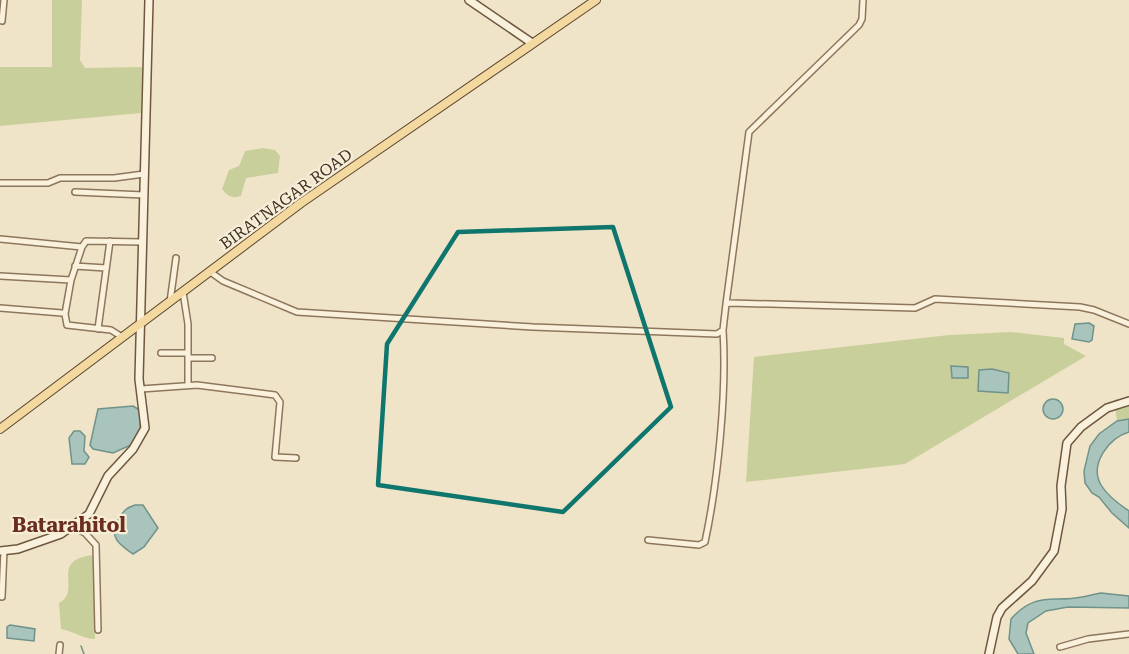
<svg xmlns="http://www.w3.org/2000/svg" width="1129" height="654" font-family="'Roboto Serif',serif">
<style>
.green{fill:#c9cf9b}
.water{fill:#a9c4bc;stroke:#6f938a;stroke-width:1.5}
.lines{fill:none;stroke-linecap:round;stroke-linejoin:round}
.stream{stroke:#6f938a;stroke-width:1.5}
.street-casing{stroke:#8d765c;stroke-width:8}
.secondary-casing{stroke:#6f573f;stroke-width:10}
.primary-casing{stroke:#5b4430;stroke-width:10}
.street{stroke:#faf1dc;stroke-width:5}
.secondary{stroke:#faf1dc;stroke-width:7}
.primary{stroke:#f3d9a0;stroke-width:8}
.marked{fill:none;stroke:#0f766e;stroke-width:4.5;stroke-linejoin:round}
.labels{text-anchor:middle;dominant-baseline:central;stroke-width:4.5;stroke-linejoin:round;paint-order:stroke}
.street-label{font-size:16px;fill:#3d2e20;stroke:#f7eed8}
.quarter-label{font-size:20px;font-weight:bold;fill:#6b2e1e;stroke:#f7eed8}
</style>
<rect width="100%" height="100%" fill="#f0e4c8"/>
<!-- green -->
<path class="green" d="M52 0H82L80 60 85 68 143 67 141 113 0 126V67H52Z
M263 148 275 150 280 156 278 173 246 178 241 196C232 199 227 196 222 189L229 170 239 166 245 151Z
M1011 332 1064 338V344L1086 356 905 464 746 482 754 357 949 335Z
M1124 398H1129V419L1117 421 1114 400Z
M93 555 95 639C87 640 72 631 61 629L59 603C83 591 48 560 93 555Z"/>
<!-- water -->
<path class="water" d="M1089 323 1094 326 1092 340 1089 342 1072 339 1075 324Z
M951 366 968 367V378H952Z
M992 369 1009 373 1008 393 978 391 979 370Z
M1043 409a10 10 0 1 1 20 0a10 10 0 1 1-20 0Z
M133 406 141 411 140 430 131 445 113 453 93 449 90 445 98 409Z
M1129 419V432C1109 438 1089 464 1101 485 1107 495 1120 505 1129 511V528L1112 513 1099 497 1092 493 1085 483 1084 471 1090 446 1099 434 1117 421Z
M74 431H80L85 436 84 451 89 457 85 464H72L69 438Z
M135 505H143L158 528 144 547 133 554C120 545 108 537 118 520 123 512 125 508 135 505Z
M1101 593 1129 596V608L1068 607 1046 611 1028 623 1026 633 1034 654H1018L1009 639 1011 619C1036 591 1052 603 1082 597 1089 596 1094 594 1101 593Z
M10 625 35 629 34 641 7 638V627Z"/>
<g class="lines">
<!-- stream -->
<path class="stream" d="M81 646 84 654"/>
<!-- street casing -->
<g class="street-casing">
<path id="street" d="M2 21 4 0
M0 183H48L60 178H114L144 174
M75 192 144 195
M0 239 82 247 86 241 142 242
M75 266 106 268
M209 271 223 281 297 312 533 327 717 334 723 330 726 304 730 303 915 308 935 299 1080 307 1094 310 1129 324
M0 276 71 280
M183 292 188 324V385
M170 302 176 258
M726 304 749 132 859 25 862 19 863 0
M0 308 62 313 65 314 67 325 111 330 122 337
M65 314 71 280 82 247
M98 329 110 241
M161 353H188
M188 358H212
M141 389 197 385 275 395 280 402 275 457 296 458
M73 527 85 533 96 545 98 630
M648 540 699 545 705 542C718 481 727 391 723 330
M2 597 4 550
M1060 647 1088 639 1129 634
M59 654 60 645"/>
</g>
<!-- secondary casing -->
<g class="secondary-casing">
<path id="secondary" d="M469 0 532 43
M0 551 18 549 61 534 89 514 108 476 133 449 145 428 139 379 149 0
M989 654 997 617 1002 608 1032 581 1054 551 1062 509 1061 486 1067 443 1081 427 1107 408 1129 401"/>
</g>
<!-- primary casing -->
<g class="primary-casing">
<path id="primary" d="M0 429 301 203 596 0"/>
</g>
<!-- street -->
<use href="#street" class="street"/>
<!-- secondary -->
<use href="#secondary" class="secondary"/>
<!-- primary -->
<use href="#primary" class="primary"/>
</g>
<!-- marked area -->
<path class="marked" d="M613 227 671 407 563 512 378 485 387 344 458 232Z"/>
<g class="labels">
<!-- street labels -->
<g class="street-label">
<text transform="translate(286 199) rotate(-36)">BIRATNAGAR ROAD</text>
</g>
<!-- quarter labels -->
<g class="quarter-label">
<text x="69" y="525">Batarahitol</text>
</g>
</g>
</svg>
